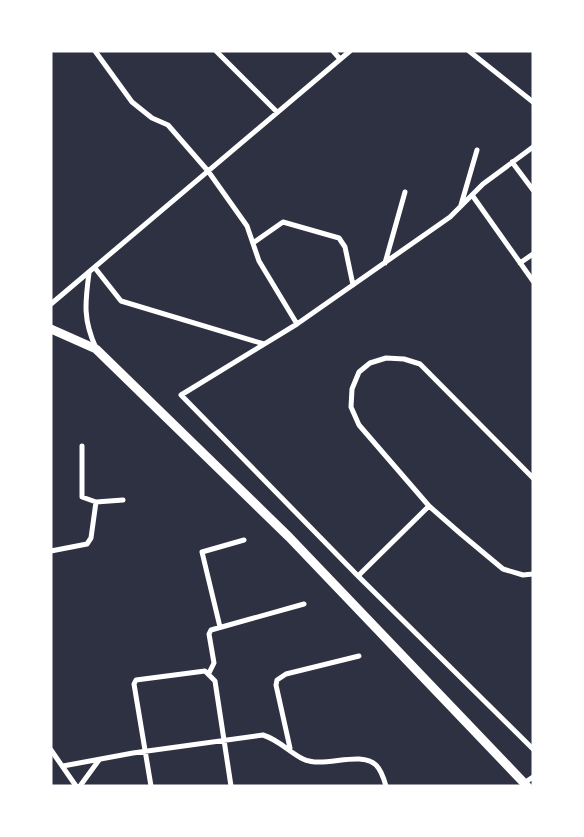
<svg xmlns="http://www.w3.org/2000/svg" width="584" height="837" font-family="'DejaVu Sans',sans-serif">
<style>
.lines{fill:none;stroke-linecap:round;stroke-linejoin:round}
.minor{stroke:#fff;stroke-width:5}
.tertiary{stroke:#fff;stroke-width:9}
</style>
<rect width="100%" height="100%" fill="#2d3142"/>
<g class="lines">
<!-- minor -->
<path class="minor" d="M95 51 132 102 152 118 168 125 208 171 247 226 259 261 297 324
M216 51 277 112
M333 51 340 59
M469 51 533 102
M533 147 483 184 450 217 297 324 181 395 358 576 533 749
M512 162 533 190
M472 195 533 281
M461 205 477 150
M253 243 283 222 339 238 345 247 353 285
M385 263 405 192
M520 263 533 254
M95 268 121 301 264 344
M89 273C85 303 83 320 96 348
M51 304 350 51
M82 446V497L96 502 123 500
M533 478 420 364 404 359 386 358 370 363 359 372 352 389 351 407 359 425 429 506 461 534 503 569 523 575 533 574
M51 551 87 544 91 538 96 502
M358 576 429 506
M220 627 202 552 244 540
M209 673 214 663 209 634 211 630 304 604
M290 748 276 685 277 680 286 674 359 656
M51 750 76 786
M63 766 133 753 263 735C279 740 289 752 303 759 323 769 360 750 376 765 381 770 384 779 386 786
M524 783 533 777
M80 786 99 760
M151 786 134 684 136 680 205 671 215 681 231 786"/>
<!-- tertiary -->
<path class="tertiary" d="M51 329 96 349 289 537 527 786"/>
</g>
<!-- border -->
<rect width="584" height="837" fill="none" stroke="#ffffff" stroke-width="105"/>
</svg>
